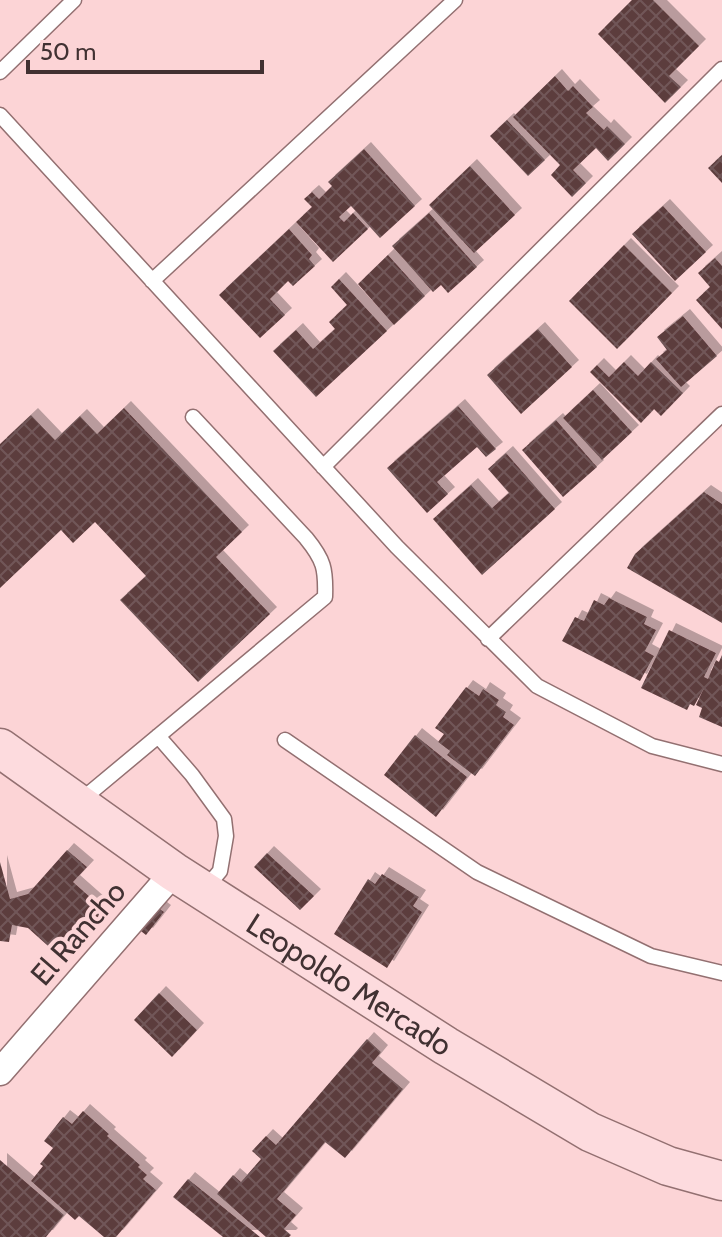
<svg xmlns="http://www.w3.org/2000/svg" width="722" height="1237" font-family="Cabin,sans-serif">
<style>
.building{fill:url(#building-cross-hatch);filter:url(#shadow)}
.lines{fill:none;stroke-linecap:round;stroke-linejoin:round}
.lane-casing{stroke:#937071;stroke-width:17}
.street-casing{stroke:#937071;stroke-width:29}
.secondary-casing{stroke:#937071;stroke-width:41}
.lane{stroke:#fff;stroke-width:14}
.street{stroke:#fff;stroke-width:26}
.secondary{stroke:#fddbde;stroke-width:38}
.labels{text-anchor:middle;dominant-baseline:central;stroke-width:8;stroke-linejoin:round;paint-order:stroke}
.street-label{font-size:30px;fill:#413132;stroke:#fcd4d6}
</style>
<defs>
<pattern id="building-cross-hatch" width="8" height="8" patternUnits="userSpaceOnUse" patternTransform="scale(2)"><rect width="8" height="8" fill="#5c3c3e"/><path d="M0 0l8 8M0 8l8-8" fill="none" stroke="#715758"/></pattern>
<filter id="shadow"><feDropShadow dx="7" dy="-7" stdDeviation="0" flood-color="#0004"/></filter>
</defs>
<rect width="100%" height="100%" fill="#fcd4d6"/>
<!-- building -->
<path class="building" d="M632 0H653L699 46 669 76 681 87 665 103 598 34Z
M555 76 568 91 573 86 593 107 586 113 604 130 607 126 625 144 608 161 596 148 573 170 586 183 572 197 551 175 560 165 513 117Z
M507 120 545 160 528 176 490 136Z
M364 149 415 206 380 238 351 206 339 217 344 222 353 213 368 229 333 262 296 222 312 207 304 199 312 192 319 199 332 186 328 182Z
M722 155V183L708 168Z
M470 166 515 215 474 253 429 205Z
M663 206 706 252 675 281 632 234Z
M429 213 477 267 448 293 441 285 433 292 392 246Z
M289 229 312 255 309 259 315 266 293 286 288 281 270 299 285 315 260 338 219 295Z
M624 245 672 293 617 349 569 301Z
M388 255 425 296 394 325 358 284Z
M715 258 722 266V329L696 300 710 287 698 273Z
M339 279 387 331 316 397 273 351 296 330 313 349 335 329 329 322 347 305 331 287Z
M683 316 717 356 681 387 656 359 667 350 657 337Z
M538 329 572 367 521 414 487 375Z
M624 362 638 376 651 362 683 393 661 416 654 409 641 423 590 372 597 365 609 377Z
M593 390 632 432 602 460 563 418Z
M458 406 496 449 486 457 477 447 437 482 448 494 427 513 387 468Z
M124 408 242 532 216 557 270 614 198 682 120 600 146 576 95 522 73 543 61 530 0 588V444L31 415 55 440 80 416 97 434Z
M556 420 597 467 563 497 522 450Z
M506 453 555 509 482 575 433 519 471 485 492 508 509 493 488 469Z
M704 492 722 504V623L627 568 635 554Z
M609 598 647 617 644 624 656 630 645 651 654 656 640 681 562 641 575 617 584 621 594 600 604 605Z
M669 630 716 653 704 677 708 679 716 660 719 662 722 655V727L699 717 702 708 696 705 704 688 694 706 690 704 687 710 641 688Z
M466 687 479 696 483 689 499 700 496 705 506 712 503 717 514 725 475 776 447 755 450 751 438 742 444 734 435 728Z
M415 735 467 777 436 817 384 775Z
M67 850 87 867 73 882 108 913 66 962 28 928 12 925 9 942 0 941V862L10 899 28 894Z
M267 853 314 896 300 910 254 867Z
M382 874 419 897 413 906 422 912 387 968 334 934 368 879 375 884Z
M151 902 164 912 146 935 133 925Z
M159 993 197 1030 172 1057 134 1020Z
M367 1039 381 1052 372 1063 403 1089 345 1158 325 1142 277 1199 296 1215 284 1229 291 1235 289 1237H266L217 1194 233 1175 241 1182 261 1159 252 1151 266 1136 276 1145Z
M83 1111 109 1134 107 1136 140 1165 138 1167 147 1175 143 1179 156 1190 116 1237H104L79 1216 75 1220 31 1181 43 1166 40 1164 53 1148 44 1141 63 1117 72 1124Z
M0 1160 64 1215 46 1237H0Z
M188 1179 260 1237H223L173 1197Z"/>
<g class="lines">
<!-- lane casing -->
<g class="lane-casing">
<path id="lane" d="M0 72 74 0
M0 115 397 547 537 686 652 746 722 764
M152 281 455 0
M323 467 722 69
M488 639 722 414
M158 736 192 775 224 819 226 836 220 871 204 890
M285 740 477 872 651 956 722 973
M79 802 325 597C326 569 324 560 306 538L193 417"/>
</g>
<!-- street casing -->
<g class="street-casing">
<path id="street" d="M0 1072 174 872"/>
</g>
<!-- secondary casing -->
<g class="secondary-casing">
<g id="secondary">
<path id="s1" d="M0 748 174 872 446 1046 590 1132 668 1166 722 1181"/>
</g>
</g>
<!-- lane -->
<use href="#lane" class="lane"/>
<!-- street -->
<use href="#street" class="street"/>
<!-- secondary -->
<use href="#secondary" class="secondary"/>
</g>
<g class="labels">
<!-- street labels -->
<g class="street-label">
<text transform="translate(78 933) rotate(-49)">El Rancho</text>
<text stroke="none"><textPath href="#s1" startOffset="422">Leopoldo Mercado</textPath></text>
</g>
</g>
<!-- scale -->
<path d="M28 60v12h234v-12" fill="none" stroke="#413132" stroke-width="4"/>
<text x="40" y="60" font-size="24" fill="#413132" stroke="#fcd4d6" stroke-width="6" paint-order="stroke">50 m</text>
</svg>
